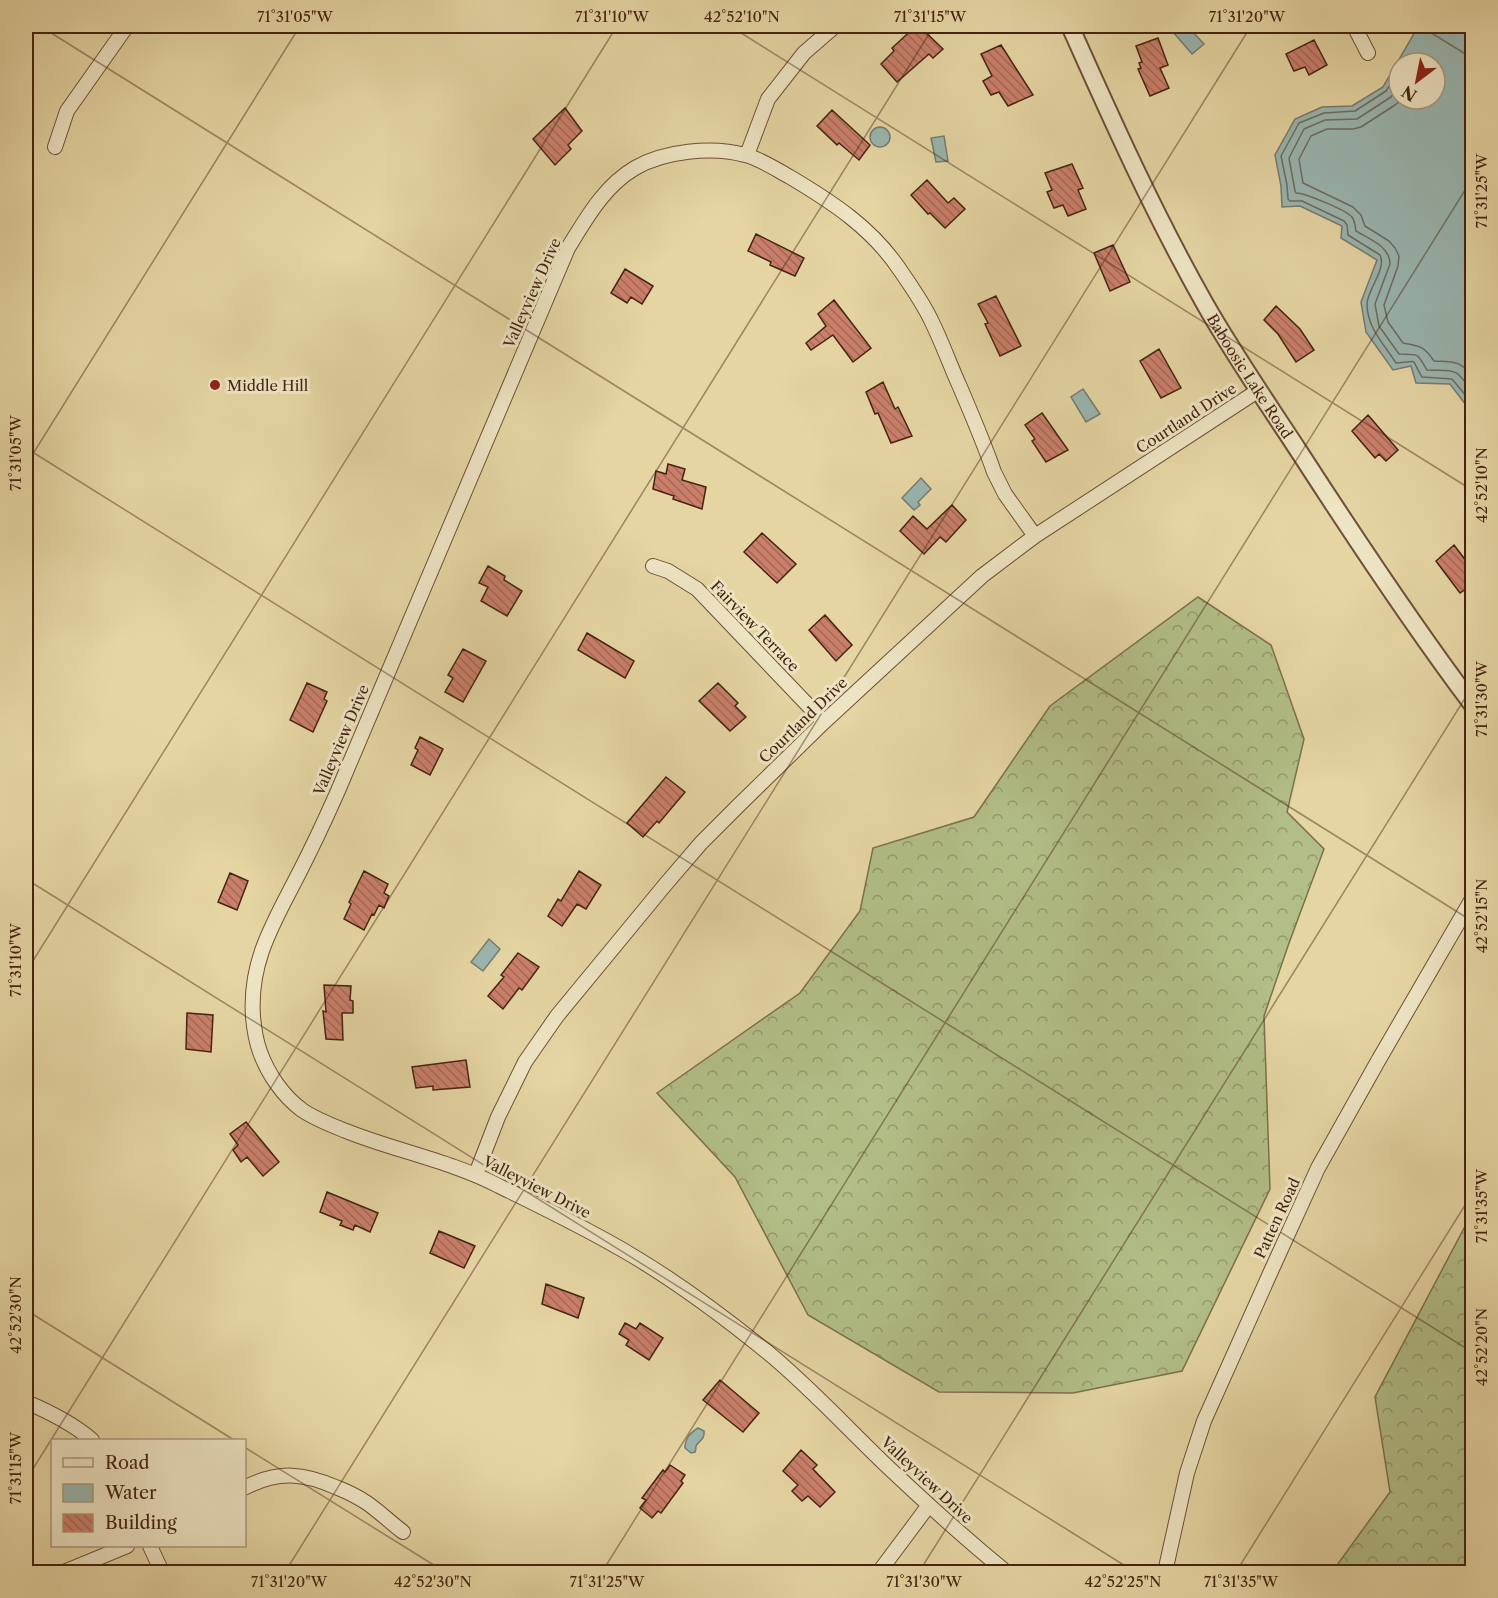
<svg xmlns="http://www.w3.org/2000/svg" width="1498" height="1598" font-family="'Libre Caslon Text',serif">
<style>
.forest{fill:url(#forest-crowns);stroke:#7c704c;stroke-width:1.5}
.water{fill:#99b6b0;stroke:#777b70;stroke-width:1.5;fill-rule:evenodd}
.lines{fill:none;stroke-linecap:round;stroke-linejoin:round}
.shore{stroke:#6f6c60;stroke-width:1.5}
.building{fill:url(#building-back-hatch);stroke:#452311;stroke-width:1.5}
.minor-casing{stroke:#6d5036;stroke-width:16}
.tertiary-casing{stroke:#6d5036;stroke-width:20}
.minor{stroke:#eee4c3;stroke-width:14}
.tertiary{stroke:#eee4c3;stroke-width:16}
.ticks{fill:none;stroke:#452311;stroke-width:1.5;stroke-opacity:0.45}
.poi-dot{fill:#8f2418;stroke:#eee4c3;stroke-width:2}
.labels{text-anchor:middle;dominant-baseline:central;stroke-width:6;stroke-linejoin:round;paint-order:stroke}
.street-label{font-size:15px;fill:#452311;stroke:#eee4c3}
.poi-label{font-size:15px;fill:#452311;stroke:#eee4c3;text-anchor:start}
.neatline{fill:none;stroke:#452311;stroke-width:2}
.ticks-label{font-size:15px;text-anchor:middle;fill:#452311}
</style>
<defs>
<pattern id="forest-crowns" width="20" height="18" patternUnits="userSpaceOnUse" patternTransform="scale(1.5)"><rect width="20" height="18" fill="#b2be87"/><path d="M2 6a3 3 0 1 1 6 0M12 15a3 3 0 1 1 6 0" fill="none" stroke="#939a6d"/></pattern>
<pattern id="building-back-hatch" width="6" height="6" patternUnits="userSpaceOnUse" patternTransform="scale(1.5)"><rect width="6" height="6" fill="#ca7f6a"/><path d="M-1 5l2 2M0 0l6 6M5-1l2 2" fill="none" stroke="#a66856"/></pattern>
</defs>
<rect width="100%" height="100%" fill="#e5d5a3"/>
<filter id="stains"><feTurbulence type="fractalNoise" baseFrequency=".00333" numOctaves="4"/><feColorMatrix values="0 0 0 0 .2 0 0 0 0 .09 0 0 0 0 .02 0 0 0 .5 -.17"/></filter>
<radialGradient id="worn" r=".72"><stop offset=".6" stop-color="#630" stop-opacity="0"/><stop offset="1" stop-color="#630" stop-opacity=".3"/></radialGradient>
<!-- forest -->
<path class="forest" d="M1198 597 1271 645 1304 739 1287 812 1324 849 1289 943 1264 1016 1270 1189 1182 1371 1073 1393 939 1392 808 1315 735 1177 657 1093 800 993 860 911 873 848 974 817 1050 706Z
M1472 1213V1572H1332L1390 1492 1375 1397Z"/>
<!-- water -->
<path class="water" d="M1180 26H1187L1204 44 1192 54 1173 32Z
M1412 26H1472V413L1450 384 1416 383 1411 366 1393 370 1366 332 1361 302 1377 260 1341 238 1342 226 1300 206 1282 207 1281 186 1275 155 1295 119 1322 107 1352 106 1383 87 1415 32ZM1399 63H1435V99H1399Z
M870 137a10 10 0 1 1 20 0a10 10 0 1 1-20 0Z
M944 136 948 161 936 162 931 138Z
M1083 389 1100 414 1086 422 1071 397Z
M921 478 931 489 918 502 920 505 914 510 902 498Z
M489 939 500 949 483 971 471 962Z
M698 1428 704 1431C705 1440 699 1440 696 1446 696 1448 696 1450 695 1452L691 1453 685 1448C685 1438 690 1433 698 1428Z"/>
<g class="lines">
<!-- shore -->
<path class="shore" d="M1399 72 1386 91 1355 111 1324 113 1299 123 1281 156 1287 185 1288 199 1290 201H1302L1344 221 1347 225 1348 235 1380 255C1387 269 1367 290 1367 304 1367 328 1384 344 1396 363 1421 362 1409 356 1422 377L1452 379 1472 403
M1399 86 1391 97 1357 119 1325 120 1304 129 1289 158 1295 191 1296 193C1305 193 1346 210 1352 217 1355 221 1355 226 1356 231 1369 239 1390 246 1390 264L1375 304 1379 326 1399 354C1420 356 1415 350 1427 370 1457 371 1454 367 1472 391
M1402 99 1395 105 1361 127 1353 129H1327L1311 136 1299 159 1303 183 1353 207 1361 215 1365 226 1389 241 1395 248 1399 256 1398 266 1384 305 1388 322 1403 343C1420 346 1424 346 1434 361 1453 362 1460 360 1472 376"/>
</g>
<!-- building -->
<path class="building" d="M916 26H919L943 49 933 58 929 54 897 82 881 64 894 51 892 48Z
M1158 38 1168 65 1160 68 1169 88 1150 96 1138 69 1141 68 1139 63 1142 62 1136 46Z
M1314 40 1327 65 1309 75 1305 67 1294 71 1286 54Z
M1001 45 1033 95 1008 106 999 92 991 95 983 81 992 76 981 54Z
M565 108 582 131 568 145 571 149 555 165 533 139Z
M832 110 870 145 859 160 839 143 837 145 817 126Z
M1072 164 1083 188 1078 190 1086 209 1068 216 1063 205 1054 208 1047 192 1052 190 1045 173Z
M927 180 948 203 954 198 965 209 945 228 930 213 928 214 911 195Z
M756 234 804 258 795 276 770 265 771 262 748 251Z
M1113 245 1130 282 1110 291 1094 253Z
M625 269 653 286 642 304 631 297 627 303 611 293Z
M996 296 1021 346 1000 356 985 324 988 323 978 304Z
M834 300 871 348 853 362 833 335 811 350 806 343 826 326 818 314Z
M1276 306 1300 329 1314 350 1296 362 1278 334 1264 320Z
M1159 349 1181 388 1161 398 1140 361Z
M883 382 895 409 898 407 912 436 891 443 878 413 875 414 866 392Z
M1042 413 1068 450 1046 462 1032 441 1035 439 1025 425Z
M1368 415 1398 450 1386 461 1379 454 1375 458 1352 431Z
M668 464 685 469 682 480 706 487 702 509 673 499 674 496 653 489 656 471 666 474Z
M952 505 966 520 946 542 940 537 924 554 900 531 913 516 927 529Z
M762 533 796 564 777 583 744 552Z
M1454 545 1473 570V584L1460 593 1436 561Z
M488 566 505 576 504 580 522 591 507 616 481 601 488 587 479 583Z
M825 615 852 645 836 661 809 630Z
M587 633 634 661 625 678 578 650Z
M463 649 486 661 463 702 445 692 453 678 448 675Z
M307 683 327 692 324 699 327 701 313 732 290 720Z
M718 683 738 703 735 706 746 717 730 731 699 701Z
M420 737 443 749 430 775 411 765 418 750 415 748Z
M666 777 685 792 659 823 657 821 643 837 627 823Z
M364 871 388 884 384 893 389 896 384 908 379 905 374 915 372 914 364 930 344 919 351 904 349 902Z
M579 871 601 885 586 909 577 904 562 926 548 916 558 899 561 901Z
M230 873 248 881 237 910 218 902Z
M518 953 539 967 522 990 519 988 503 1009 488 996 504 977 501 975Z
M324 985 351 986 350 1000 353 1001V1013H342L343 1040 326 1039 323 1011 326 1012Z
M187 1013 213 1015 211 1052 186 1049Z
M466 1060 470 1087 433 1090V1086L416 1088 412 1067Z
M246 1122 279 1162 263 1176 247 1157 241 1162 233 1150 238 1145 230 1134Z
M327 1192 378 1213 370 1232 355 1225 353 1230 340 1225 342 1221 320 1212Z
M439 1231 475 1246 464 1268 430 1253Z
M546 1284 584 1298 578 1318 542 1304Z
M625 1323 636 1329 640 1323 663 1338 649 1360 626 1345 629 1340 619 1334Z
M720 1380 759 1413 743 1432 703 1400Z
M801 1450 817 1465 813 1469 835 1492 820 1507 808 1496 802 1501 792 1491 798 1485 783 1471Z
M670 1465 685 1475 681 1481 683 1483 661 1513 658 1511 652 1518 640 1508 646 1500 642 1498 663 1470 665 1472Z"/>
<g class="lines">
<!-- minor casing -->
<g class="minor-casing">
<path id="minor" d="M1354 26 1368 53
M55 147 67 111 127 26
M747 155 768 99 804 53 835 26
M653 566 668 571 697 589 824 722
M476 1174 498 1117 525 1062 557 1016 665 885 701 843 739 805 824 722 982 576 1035 536 1259 390
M26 1402C50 1412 72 1423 92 1440
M244 1488C279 1470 304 1473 338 1488 348 1492 358 1497 367 1503 380 1512 391 1523 403 1532
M150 1546 162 1572
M64 1572 127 1546
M879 1572 929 1505
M1006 1572C966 1539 927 1504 889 1468 848 1429 810 1387 766 1351 724 1317 680 1284 633 1256 590 1230 544 1208 499 1186 451 1161 396 1151 346 1131 331 1125 315 1119 302 1110 283 1096 268 1074 260 1052 256 1041 254 1028 253 1017 249 961 274 922 298 875 312 848 325 820 337 793L568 248C586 219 604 186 635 168 664 151 712 146 745 155 759 158 777 170 790 177 832 202 872 228 900 270 911 286 923 303 931 320 942 342 950 365 960 387 972 415 984 443 994 472L1005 494 1035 536
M1165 1572 1187 1473 1204 1421 1272 1269 1318 1168 1378 1061 1472 899"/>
</g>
<!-- tertiary casing -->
<g class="tertiary-casing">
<g id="tertiary">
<path id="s1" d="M1070 26C1112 120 1154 214 1205 304 1234 355 1268 404 1300 453 1355 538 1411 623 1472 704"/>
</g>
</g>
<!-- minor -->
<use href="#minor" class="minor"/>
<!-- tertiary -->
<use href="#tertiary" class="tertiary"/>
</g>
<!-- ticks -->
<path class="ticks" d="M40 26 1472 921M730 26 1472 490M1420 26 1472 58M26 448 1472 1352M26 465 300 26M26 879 1135 1572M26 972 617 26M26 1310 234 1440M244 1447 445 1572M26 1480 934 26M285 1572 1251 26M602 1572 1472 179M919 1572 1472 687M1236 1572 1472 1194"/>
<!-- markers -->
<circle class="poi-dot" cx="215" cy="385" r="6"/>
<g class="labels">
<!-- street labels -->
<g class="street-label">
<text transform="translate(532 293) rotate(-66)">Valleyview Drive</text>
<text stroke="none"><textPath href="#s1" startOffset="394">Baboosic Lake Road</textPath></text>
<text transform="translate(1186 418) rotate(-33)">Courtland Drive</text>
<text transform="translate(755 626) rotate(46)">Fairview Terrace</text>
<text transform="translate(803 720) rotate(-44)">Courtland Drive</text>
<text transform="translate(341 740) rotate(-67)">Valleyview Drive</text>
<text transform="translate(537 1187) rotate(27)">Valleyview Drive</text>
<text transform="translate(1277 1218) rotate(-65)">Patten Road</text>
<text transform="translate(927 1480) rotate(43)">Valleyview Drive</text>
</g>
<!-- poi labels -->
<g class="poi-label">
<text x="227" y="385">Middle Hill</text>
</g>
</g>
<!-- margin -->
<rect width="1498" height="1598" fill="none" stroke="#e5d5a3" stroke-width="66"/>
<!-- legend -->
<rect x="51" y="1439" width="195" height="108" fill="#eee4c3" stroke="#aa977c" stroke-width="1.5"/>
<rect x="63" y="1458" width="30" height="9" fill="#eee4c3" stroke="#aa977c" stroke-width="1.5"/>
<text x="105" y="1469" font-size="18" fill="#452311">Road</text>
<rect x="63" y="1484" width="30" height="18" fill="#99b6b0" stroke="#aa977c" stroke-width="1.5"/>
<text x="105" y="1499" font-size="18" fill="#452311">Water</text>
<rect x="63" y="1514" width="30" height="18" fill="url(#building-back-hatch)" stroke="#aa977c" stroke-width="1.5"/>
<text x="105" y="1529" font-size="18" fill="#452311">Building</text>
<!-- north arrow -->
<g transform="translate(1417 81) rotate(212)"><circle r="28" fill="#eee4c3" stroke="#aa977c" stroke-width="1.5"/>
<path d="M0-4.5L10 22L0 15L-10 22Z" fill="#8f2418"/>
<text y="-9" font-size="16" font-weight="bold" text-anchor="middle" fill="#452311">N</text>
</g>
<rect x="33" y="33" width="1432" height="1532" class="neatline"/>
<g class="ticks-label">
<text x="295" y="22">71°31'05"W</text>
<text x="612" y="22">71°31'10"W</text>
<text x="742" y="22">42°52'10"N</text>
<text x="930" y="22">71°31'15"W</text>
<text x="1247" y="22">71°31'20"W</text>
<text transform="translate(1482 191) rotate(-90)" y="5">71°31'25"W</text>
<text transform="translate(16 453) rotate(-90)" y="5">71°31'05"W</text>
<text transform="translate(1482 485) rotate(-90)" y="5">42°52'10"N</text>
<text transform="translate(1482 699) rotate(-90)" y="5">71°31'30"W</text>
<text transform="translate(1482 916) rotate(-90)" y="5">42°52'15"N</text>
<text transform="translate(16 960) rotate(-90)" y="5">71°31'10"W</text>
<text transform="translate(1482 1206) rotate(-90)" y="5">71°31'35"W</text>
<text transform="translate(16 1315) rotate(-90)" y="5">42°52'30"N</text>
<text transform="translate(1482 1347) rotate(-90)" y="5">42°52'20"N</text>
<text transform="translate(16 1468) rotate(-90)" y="5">71°31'15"W</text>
<text x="289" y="1587">71°31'20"W</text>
<text x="433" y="1587">42°52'30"N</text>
<text x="607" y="1587">71°31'25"W</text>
<text x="924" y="1587">71°31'30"W</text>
<text x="1123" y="1587">42°52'25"N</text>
<text x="1241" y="1587">71°31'35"W</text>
</g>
<rect width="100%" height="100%" filter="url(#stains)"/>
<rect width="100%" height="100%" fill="url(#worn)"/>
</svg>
